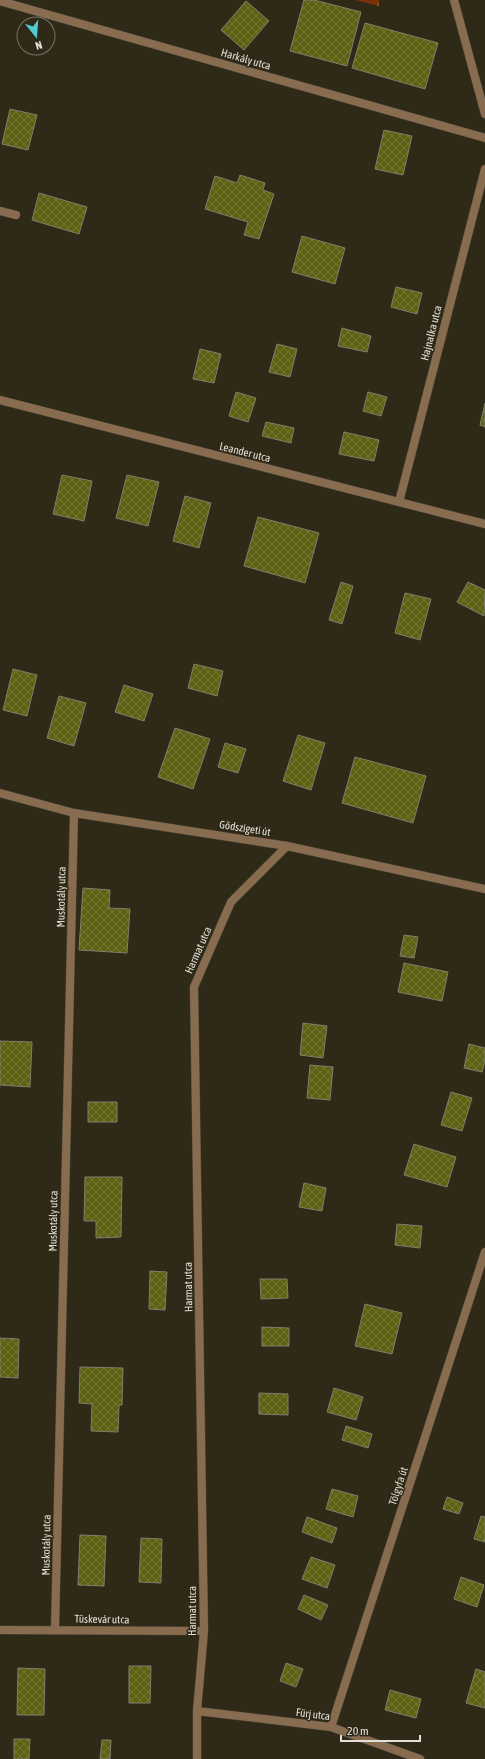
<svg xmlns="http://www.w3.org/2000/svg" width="485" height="1759" viewBox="0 0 485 1759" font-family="'Asap Condensed',sans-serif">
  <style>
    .forest { fill: url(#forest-firs) }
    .building { fill: url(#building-cross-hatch); stroke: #7e806c }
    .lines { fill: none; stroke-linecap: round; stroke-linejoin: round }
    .street-casing { stroke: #4c4636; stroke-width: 9 }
    .street { stroke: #886c50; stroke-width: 8 }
    .labels { text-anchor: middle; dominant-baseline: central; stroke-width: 3; stroke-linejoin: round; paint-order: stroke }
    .street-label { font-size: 11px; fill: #e3dfd5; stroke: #2f2918 }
  </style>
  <defs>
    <pattern id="forest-firs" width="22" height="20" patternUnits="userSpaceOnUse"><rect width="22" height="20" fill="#7c3004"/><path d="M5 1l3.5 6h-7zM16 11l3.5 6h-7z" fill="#8e4e28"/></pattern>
    <pattern id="building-cross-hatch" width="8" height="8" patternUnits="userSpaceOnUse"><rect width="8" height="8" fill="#5e6013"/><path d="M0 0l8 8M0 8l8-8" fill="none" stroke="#757634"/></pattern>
  </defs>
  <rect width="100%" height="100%" fill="#2f2918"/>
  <path class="forest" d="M355 0H379V6Z"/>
  <path class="building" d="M304 0H314L361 12 347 66 290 51Z
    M246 1 269 21 244 50 221 30Z
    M365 23 438 43 425 89 352 68Z
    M10 109 37 115 28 150 2 144Z
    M384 130 412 136 403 175 375 169Z
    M240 175 265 183 263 190 274 194 259 239 244 235 248 222 205 209 215 176 237 183Z
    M39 193 87 207 79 234 32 220Z
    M302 236 345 248 335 284 292 272Z
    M396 287 422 293 417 314 391 307Z
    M342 328 371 336 367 352 338 346Z
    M277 344 297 349 290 377 269 372Z
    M200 349 221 354 214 383 193 379Z
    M236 392 256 398 248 422 229 416Z
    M368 392 387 397 381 416 363 411Z
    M485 403V427L480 425Z
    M266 422 294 428 291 443 262 436Z
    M344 432 379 440 374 461 339 454Z
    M62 475 92 481 84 521 53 514Z
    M127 475 159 482 148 526 116 518Z
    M185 496 211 503 199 548 173 541Z
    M258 517 319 533 305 583 244 566Z
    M341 582 353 586 342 624 329 620Z
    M468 582 485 590 484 616 457 602Z
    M405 593 431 599 420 640 395 633Z
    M194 664 223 671 217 696 188 688Z
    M13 669 37 675 27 716 3 710Z
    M124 685 153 694 144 721 115 712Z
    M59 696 86 703 74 746 47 738Z
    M175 728 210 739 193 789 158 777Z
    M298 735 325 743 311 790 283 781Z
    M225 743 246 749 238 773 218 767Z
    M355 757 426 776 413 823 342 803Z
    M83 888 110 890 109 908 130 909 127 953 79 950Z
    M404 935 418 937 414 958 400 956Z
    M404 963 448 972 442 1001 398 992Z
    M303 1023 327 1026 323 1058 300 1055Z
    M0 1041 32 1042 30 1087 0 1085Z
    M469 1044 485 1048V1061L482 1072 464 1068Z
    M310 1065 333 1067 330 1100 307 1098Z
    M451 1092 472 1098 462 1131 441 1125Z
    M88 1102H117V1122H88Z
    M414 1144 456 1157 447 1187 404 1175Z
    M85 1177H122L121 1237 96 1238V1221H84Z
    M304 1183 326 1188 322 1211 299 1207Z
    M397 1224 422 1226 420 1248 395 1245Z
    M150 1271 167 1272 165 1310 149 1309Z
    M260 1279H287L288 1298 261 1299Z
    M365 1304 402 1313 392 1354 355 1346Z
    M262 1327 289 1328V1346H262Z
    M0 1338 19 1339 18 1378 0 1377Z
    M80 1367 123 1368 122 1405H119L118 1432 91 1431 92 1404 79 1403Z
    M334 1388 363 1397 356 1420 327 1412Z
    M259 1393 288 1394V1415L259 1414Z
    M346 1426 372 1434 368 1448 342 1440Z
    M332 1489 358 1496 353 1517 326 1509Z
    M447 1497 463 1503 459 1514 443 1509Z
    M481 1516 485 1517V1542L474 1539Z
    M307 1517 337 1528 332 1543 302 1532Z
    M80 1535 106 1536 104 1586 78 1585Z
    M141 1538 162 1539 161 1583 139 1582Z
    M311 1557 335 1565 327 1588 302 1579Z
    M461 1577 484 1585 477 1607 454 1599Z
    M304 1595 328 1605 321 1620 298 1609Z
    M286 1663 303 1669 296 1687 280 1681Z
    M129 1666H151L150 1703H129Z
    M18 1668 45 1669 44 1715H17Z
    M476 1669 485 1672V1708L466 1703Z
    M390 1690 421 1699 416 1718 385 1710Z
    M14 1739H30L29 1759H14Z
    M102 1740H111L110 1759H100Z"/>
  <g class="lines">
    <g class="street-casing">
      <path id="street" d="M454 0 485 114
        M0 1 485 138
        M0 211 16 215
        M0 400 485 524
        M399 502 485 169
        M0 793 74 813 287 846 485 889
        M55 1629 74 813
        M0 1630 204 1631
        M197 1711 331 1727 420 1759
        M331 1727 485 1252
        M197 1759V1711L204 1631 194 987 231 902 287 846"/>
    </g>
    <use href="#street" class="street"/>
  </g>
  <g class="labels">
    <g class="street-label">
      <text transform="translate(246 59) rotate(16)">Harkály utca</text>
      <text transform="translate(431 333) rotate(-76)">Hajnalka utca</text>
      <text transform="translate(245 452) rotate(14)">Leander utca</text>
      <text transform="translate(245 828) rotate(9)">Gödszigeti út</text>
      <text transform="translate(61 897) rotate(-89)">Muskotály utca</text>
      <text transform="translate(198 950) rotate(-66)">Harmat utca</text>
      <text transform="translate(53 1221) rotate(-89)">Muskotály utca</text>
      <text transform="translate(188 1287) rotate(-91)">Harmat utca</text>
      <text transform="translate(398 1486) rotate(-72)">Tölgyfa út</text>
      <text transform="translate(46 1545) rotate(-89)">Muskotály utca</text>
      <text transform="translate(192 1611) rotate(-90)">Harmat utca</text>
      <text transform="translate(102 1619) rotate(1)">Tüskevár utca</text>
      <text transform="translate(313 1714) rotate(7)">Fürj utca</text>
    </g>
  </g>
  <g transform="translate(36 36) rotate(163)"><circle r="19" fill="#2f2918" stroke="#777264"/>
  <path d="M0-3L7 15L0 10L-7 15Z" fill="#51ccd3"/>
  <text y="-6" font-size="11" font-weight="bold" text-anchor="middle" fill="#e3dfd5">N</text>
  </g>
  <path d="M341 1735v6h79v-6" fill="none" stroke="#e3dfd5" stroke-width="2"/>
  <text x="347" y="1735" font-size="12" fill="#e3dfd5" stroke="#2f2918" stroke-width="3" paint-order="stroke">20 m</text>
</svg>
